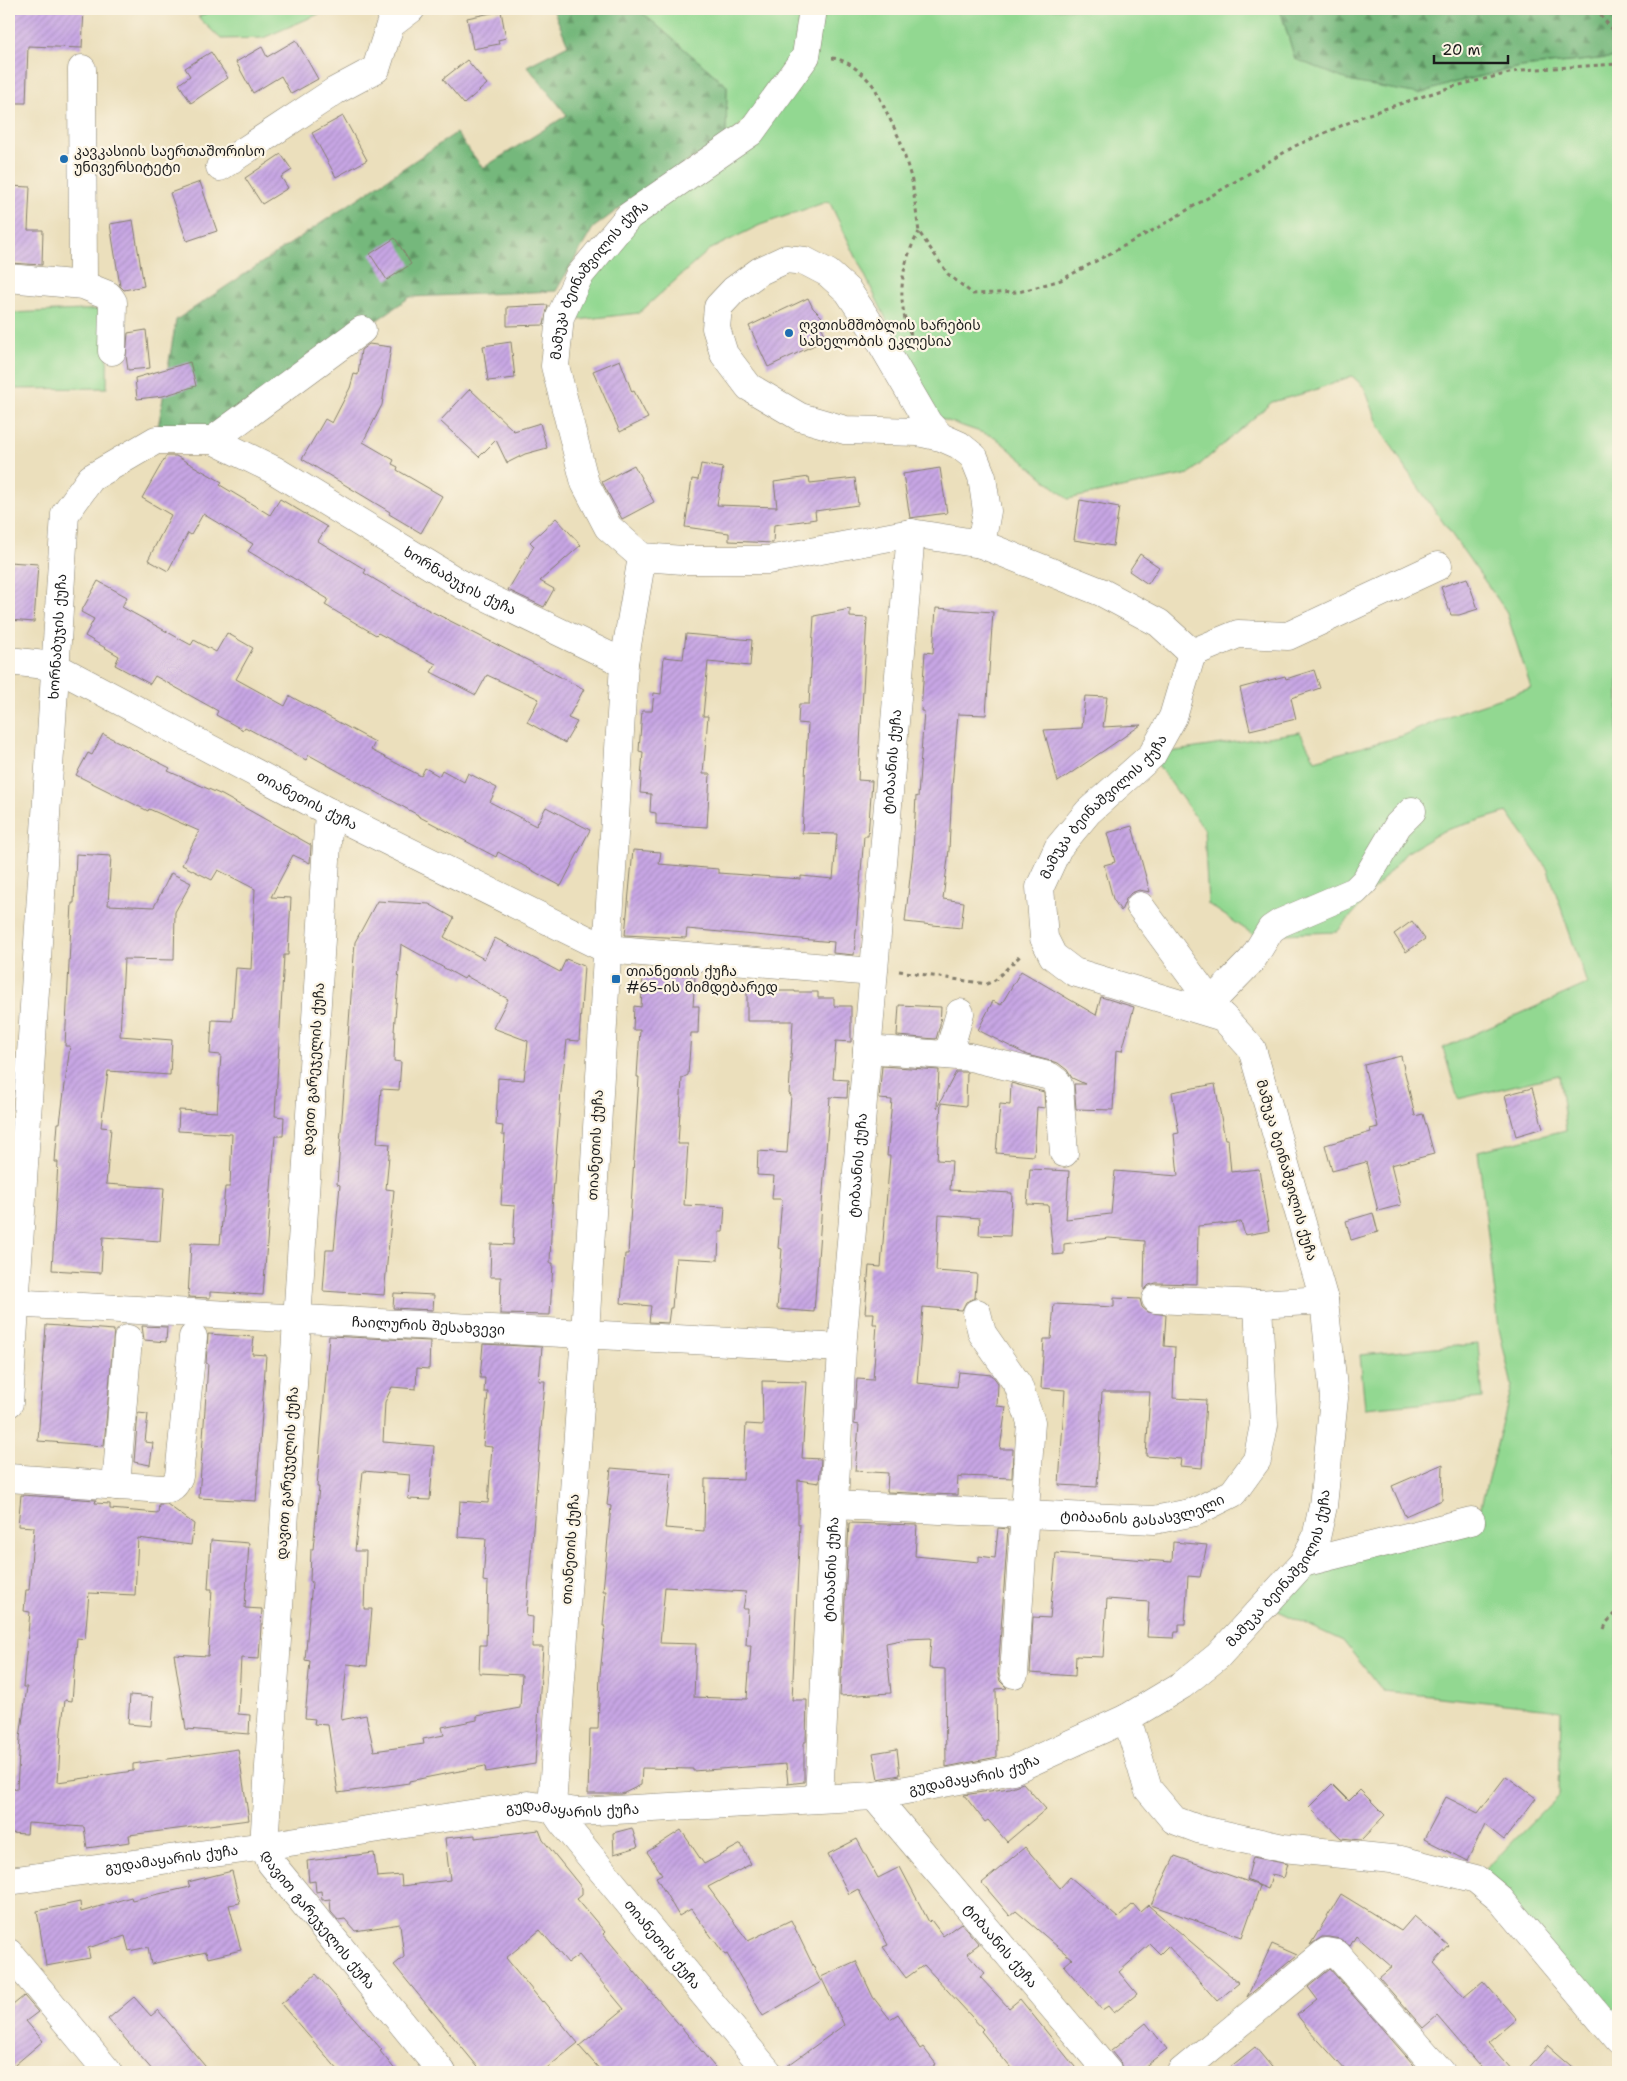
<svg xmlns="http://www.w3.org/2000/svg" width="1627" height="2081" viewBox="0 0 1627 2081" font-family="'Shantell Sans','Noto Sans Georgian',sans-serif">
  <style>
    .grass { fill: #92d891; stroke: #577a56 }
    .forest { fill: url(#forest-firs); stroke: #486a4c }
    .building { fill: url(#building-hatch); fill-rule: evenodd }
    .lines { fill: none; stroke-linecap: round; stroke-linejoin: round }
    .minor-casing { stroke: #847e6c; stroke-width: 29 }
    .path { stroke: #847e6c; stroke-width: 3; stroke-dasharray: 4 4; stroke-linecap: butt }
    .minor { stroke: #fff; stroke-width: 28 }
    .poi-dot { fill: #1f6fb2; stroke: #fcf5e5; stroke-width: 2 }
    .labels { text-anchor: middle; dominant-baseline: central; stroke-width: 4.5; stroke-linejoin: round; paint-order: stroke }
    .poi-label { font-size: 14px; fill: #1c1c1c; stroke: #fcf5e5; text-anchor: start }
    .street-label { font-size: 14px; fill: #1c1c1c; stroke: #fcf5e5 }
  </style>
  <defs>
    <pattern id="forest-firs" width="22" height="20" patternUnits="userSpaceOnUse" patternTransform="scale(1.25)"><rect width="22" height="20" fill="#75b87b"/><path d="M5 1l3.5 6h-7zM16 11l3.5 6h-7z" fill="#5f9564"/></pattern>
    <pattern id="building-hatch" width="6" height="6" patternUnits="userSpaceOnUse" patternTransform="scale(1.25)"><rect width="6" height="6" fill="#c7a6e4"/><path d="M-1 1l2-2M0 6l6-6M5 7l2-2" fill="none" stroke="#aa8ec3"/></pattern>
  </defs>
  <rect width="100%" height="100%" fill="#fcf5e5"/>
  <filter id="ink" filterUnits="userSpaceOnUse"><feTurbulence type="fractalNoise" baseFrequency=".02" numOctaves="2"/><feDisplacementMap in="SourceGraphic" scale="10" xChannelSelector="R" yChannelSelector="G"/><feConvolveMatrix kernelMatrix="1 2 1 2 8 2 1 2 1" color-interpolation-filters="sRGB"/></filter>
  <filter id="wash" filterUnits="userSpaceOnUse"><feTurbulence type="fractalNoise" baseFrequency=".0096" numOctaves="4" result="noise"/><feDisplacementMap in="SourceGraphic" scale="20" xChannelSelector="R" yChannelSelector="G"/><feGaussianBlur stdDeviation="1.12" result="paint"/><feColorMatrix in="noise" values="0 0 0 0 0 0 0 0 0 0 0 0 0 0 0 0 0 1.4 0 .05"/><feComposite in="paint" operator="in"/></filter>
  <g filter="url(#wash)">
    <rect width="100%" height="100%" fill="#ebdfbc"/>
    <path class="grass" d="M215 9H369L358 15 328 10 263 38 221 39 198 17Z
      M638 9H806L799 56 775 90 726 139 727 86Z
      M813 9H1280L1295 59 1419 94 1452 83 1521 67 1618 57V2034L1483 1872 1559 1795 1561 1710 1383 1691 1343 1641 1274 1609 1307 1569 1486 1521 1480 1510 1512 1386 1499 1329 1478 1151 1566 1130 1559 1075 1458 1099 1443 1048 1587 984 1548 870 1507 812 1443 831 1406 853 1337 932 1254 935 1208 904 1204 829 1156 762 1163 753 1300 732 1315 760 1402 736 1453 714 1531 688 1506 611 1416 484 1380 428 1364 387 1352 376 1309 392 1272 402 1189 474 1068 499 995 437 933 416 829 201 760 225 709 250 639 313 569 321 586 276 632 220 767 121Z
      M108 309 107 388 9 389V313Z
      M1478 1344 1483 1398 1365 1409 1360 1355Z"/>
    <path class="forest" d="M553 9H638L727 86 726 139 659 179 593 228 556 291 410 297 214 434 156 440 176 320 456 133 483 168 567 115 527 66 568 45Z
      M1280 9H1618V57L1521 67 1452 83 1419 94 1352 82 1295 59Z"/>
    <g id="blocks">
      <path class="building" d="M9 9H84L82 48 28 46 26 103H9Z
        M501 11 506 38 498 40 499 44 473 49 467 18Z
        M296 40 318 79 291 94 281 76 253 93 236 62 262 47 267 57Z
        M211 52 228 78 191 103 179 84 190 76 185 68Z
        M467 60 487 84 464 104 443 79Z
        M343 116 367 160 336 177 312 133Z
        M281 154 292 170 281 177 288 188 262 204 245 178Z
        M200 182 217 231 187 241 170 193Z
        M9 186 30 187 28 230H43L42 265 9 263Z
        M133 220 144 286 124 290 120 286 110 224Z
        M395 238 411 264 387 280 370 254Z
        M808 298 813 308 822 317V328L827 339 768 367 749 326Z
        M548 305 544 325 507 326V307Z
        M146 330 150 368 128 370 126 356 128 333Z
        M511 342 515 378 488 381 483 346Z
        M369 344 391 347 382 405 363 442 394 460 392 464 398 467 397 470 442 496 421 533 389 514 390 512 302 459 325 419 332 423 350 388 354 374 358 375 361 350Z
        M620 360 632 392 634 391 648 418 620 432 593 371Z
        M190 362 196 386 163 396 137 399 135 378Z
        M470 389 514 431 540 423 547 448 525 454 507 463 496 440 479 457 440 421Z
        M166 456H176L222 482 220 485 270 515 280 499 327 527 318 541 366 570 364 573 411 601 584 689 568 718 577 722 565 743 527 722 539 699 487 675 476 695 431 672 436 664 378 633 376 635 325 605 328 599 248 551 253 544 203 514 191 535 188 533 168 571 148 560 171 515 142 498Z
        M701 464 723 468 717 505 777 507 774 482 809 477 810 483 855 478 858 505 815 511 816 519 774 525 773 543 729 541V533L685 527 692 479 698 480Z
        M634 465 654 502 622 519 602 482Z
        M940 468 947 513 910 518 903 474Z
        M1080 500 1119 507 1113 546 1074 540Z
        M556 518 581 545 540 581 554 589 544 607 508 590 534 546 530 542Z
        M1140 554 1159 567 1148 584 1129 571Z
        M9 562 38 564 34 622 9 620Z
        M1467 578 1478 609 1459 615H1451L1441 587Z
        M98 581 127 597 122 607 191 645 194 640 216 652 227 633 253 648 236 679 285 706 290 696 375 742 371 750 421 776 425 768 439 776 442 770 464 782 468 773 497 788 490 802 536 826 546 807 590 830 561 886 498 852 496 857 418 816V815L309 755 306 760 245 727 243 730 216 715 218 711 155 676 150 684 115 665 119 656 85 636 94 619 81 612Z
        M936 608 993 612 986 715 958 714 952 787 949 850 943 899 964 902 961 928 905 922 913 852 916 796 918 797 924 711H921L925 652 933 653Z
        M850 609V617L867 618 858 780 872 781 868 836H864L854 955 833 953 834 942 687 929 686 938 625 935 633 850 661 852 659 864 718 869V873L801 879V876L833 879 837 834 802 833 808 724 798 723 799 704H809L814 616Z
        M686 634 752 640 750 666 708 662 703 716H708L703 774H710L707 827 656 824V813L650 812 651 794 640 793 643 752 639 751 642 711H652L654 693 661 694 664 657 683 659Z
        M1314 670 1320 688 1291 698 1296 719 1250 730 1240 688 1285 676 1286 679Z
        M1085 696 1107 697 1103 727 1141 725 1058 782 1044 730 1082 728Z
        M103 734 170 768 168 771 222 795 311 845 310 863 293 855 271 897 291 898 288 955H284L275 1116 284 1117 283 1136H275L263 1295 210 1292V1298L188 1297 191 1243 220 1244 225 1187H230L232 1134 178 1131 179 1110 217 1112 221 1055 210 1054 212 1020 232 1021 236 968 251 969 255 889 218 870 212 880 182 865 199 831 149 809 148 811 76 775 88 753 92 755Z
        M1132 826 1150 892 1139 890 1131 893 1126 899 1121 911 1113 899 1104 865 1115 862 1107 833Z
        M76 854 111 856 108 905 154 907 171 873 191 883 175 912 174 960 124 959 120 1036 172 1040 170 1075 108 1071 101 1127 111 1128 106 1184 164 1188 160 1241 103 1237 101 1273 52 1270 58 1162H55L58 1123H60L70 1046H65L72 903H74Z
        M377 901 429 904 454 918 444 937 484 959 495 938 560 972 566 959 584 966 579 1041 567 1040 561 1091 552 1208 550 1263H553L550 1315 500 1314 501 1277H490L491 1244 513 1245 515 1206 501 1205 505 1135H502L503 1126 496 1125 498 1078 524 1080 528 1041 493 1028 508 999 466 976 464 979 401 944 394 1031H395L394 1061 401 1062 399 1090 381 1089 377 1143 390 1144 386 1189 394 1190 384 1295 323 1291 326 1250H334L340 1185 337 1184 355 942Z
        M1412 921 1425 939 1406 952 1394 934Z
        M1021 971 1096 1015 1101 997 1134 1007 1122 1051 1116 1050 1113 1110 1076 1109 1074 1084H1085L1072 1078 1067 1070 1058 1063 1027 1055 978 1030 993 1001 1001 1005Z
        M643 974 695 976 693 1006H699L698 1033H691L688 1075 682 1078 678 1144H688L684 1205 725 1207 723 1232H719L718 1260 676 1258 672 1308H670L668 1323 649 1322 651 1306 621 1303 625 1254H628L639 1077H637L640 1030H633L634 1006 641 1007Z
        M747 989H780V991H795V992H818V998H834V1006H851V1042L836 1041 833 1079 848 1080 847 1098 830 1097 814 1312 777 1309 782 1249 778 1248 782 1199H772L774 1176 757 1175 758 1151 787 1153 791 1095 789 1094 793 1021H747Z
        M899 1005 941 1007 940 1025 936 1039 897 1036Z
        M1401 1056 1415 1116 1423 1114 1434 1154 1391 1165 1401 1205 1378 1211 1366 1162 1332 1171 1325 1145 1371 1132 1370 1129 1378 1127 1364 1065Z
        M882 1066 939 1070 937 1108 956 1072H967L966 1106 941 1103 937 1160 952 1161 950 1190 1012 1193 1010 1236 979 1235 980 1218 939 1215 936 1271 977 1274 975 1298 966 1302 962 1310 923 1307 917 1383 957 1387 959 1372 992 1375 998 1383 997 1406 1006 1407 1000 1449H1013L1012 1478 962 1476V1478L958 1477 957 1495 887 1492 888 1473 855 1471 859 1425 854 1424 857 1379 873 1380 877 1324H873L874 1313H865L869 1266 881 1267 890 1156H887L892 1100 879 1099Z
        M1011 1083 1044 1092 1045 1108 1037 1107 1034 1156 996 1153 1000 1104 1010 1105Z
        M1215 1084 1225 1139H1228L1231 1172 1259 1169 1269 1231 1245 1235 1241 1222 1198 1226 1197 1284 1156 1283 1149 1285 1144 1290 1145 1241 1109 1238 1064 1244V1254L1053 1255 1048 1205 1027 1204 1030 1169 1069 1171 1066 1219 1111 1214 1115 1171 1178 1176 1174 1134 1179 1133 1172 1092Z
        M1532 1088 1543 1128 1516 1136 1505 1095Z
        M1373 1213 1378 1232 1351 1240 1346 1221Z
        M394 1293 434 1295 433 1310 393 1308Z
        M1114 1298 1140 1299 1142 1307 1148 1312 1166 1315 1164 1346 1175 1347 1173 1398 1206 1400 1202 1468 1180 1466 1181 1459 1146 1456 1150 1392H1102L1097 1487 1059 1485 1065 1390 1041 1388 1044 1339H1051L1054 1304 1114 1307Z
        M46 1325 114 1330 104 1446 38 1441Z
        M142 1326 167 1327 166 1342 144 1340Z
        M208 1334 254 1337 252 1354 266 1355 256 1501 199 1498 208 1364 206 1363Z
        M329 1336 430 1341 429 1369 417 1368 416 1389 392 1387 385 1402 383 1442 434 1446 430 1500 408 1499 410 1475 363 1471 355 1551H366L364 1609H372L367 1666 347 1664 341 1720 366 1715 374 1751 424 1744 423 1739 444 1735 442 1727 477 1720V1716L520 1708 522 1675 479 1673 480 1645H486L488 1582 483 1581 486 1539 458 1537 460 1501 488 1503 492 1447 483 1446 488 1392H484L485 1378H480L483 1344 542 1347 539 1381H545L526 1616 533 1617 532 1647H543L535 1764 486 1772 485 1766 409 1781V1783L338 1793 328 1725 314 1724 315 1719 305 1718 310 1661 305 1660 312 1582H310L311 1549H313L319 1487H317Z
        M762 1381 807 1382 802 1458 821 1459 819 1483 798 1480V1524H800L792 1700H807L806 1742H804V1782L788 1784 786 1764 693 1771V1769L642 1768 641 1785 622 1794H588L590 1729H598L600 1674 605 1626H603L606 1591H603L611 1506 607 1505 611 1468 671 1473 665 1528 704 1531 705 1479 743 1480 746 1424 763 1425ZM665 1587 746 1592 743 1609H748L746 1645H751L747 1699 694 1697 696 1644 660 1643Z
        M138 1413 148 1414 145 1442 153 1443 150 1465 134 1462Z
        M1443 1464 1442 1500 1405 1516 1392 1486Z
        M21 1495 96 1500 95 1503 110 1504V1509L158 1513 159 1504H167L194 1524 191 1545 138 1538 135 1595 89 1593 85 1639 77 1638 72 1701 65 1700 61 1731 58 1782 133 1771V1764L238 1749 249 1820 129 1835 130 1842 87 1848 84 1827 28 1823 27 1834 9 1833V1788L17 1789 20 1738 27 1687H23L30 1612 24 1611 26 1590H29L34 1527 18 1526Z
        M849 1523 917 1525 915 1556 979 1562V1556L995 1558 998 1528 1008 1529 998 1673 1000 1681 1007 1688 996 1689 997 1757 946 1767 945 1669 929 1668 931 1638 906 1639 886 1643 891 1693 840 1696Z
        M211 1540 249 1543 245 1608 262 1609 259 1659 241 1658 238 1714 250 1715 249 1734 186 1729 174 1654 208 1656 212 1589H208Z
        M1173 1542 1207 1545 1200 1577 1188 1576 1185 1624H1179V1632H1175L1174 1638 1147 1637 1149 1602 1107 1599 1103 1657 1076 1656 1075 1676 1030 1673 1033 1617 1050 1618 1056 1553 1172 1562Z
        M130 1695 153 1697 151 1726 128 1724Z
        M897 1749 900 1775 878 1779 873 1753Z
        M1506 1776 1536 1798 1504 1840 1485 1825 1467 1861 1424 1839 1446 1797 1478 1813Z
        M1023 1783 1046 1809 1007 1842 988 1820 985 1822 964 1795 1009 1788Z
        M1332 1784 1349 1801 1360 1790 1385 1815 1361 1840 1341 1838 1309 1807Z
        M632 1828 638 1847 614 1854 613 1833Z
        M539 1830 543 1840 582 1888V1895L577 1899 605 1932 603 1934 719 2072H602L579 2046 624 2009 579 1955 568 1963 540 1930 506 1958 542 2002 543 2001 578 2043 542 2072H482L394 1965 404 1957 400 1924 355 1931 345 1919 338 1920 331 1912 330 1899 322 1900 321 1891 316 1892 315 1881 309 1882 307 1861 374 1853 377 1877 401 1875 402 1886 450 1880 445 1838 475 1835V1838Z
        M681 1830 704 1864 741 1844 751 1864 708 1887 748 1941 791 1920 821 1982 763 2016 727 1954 725 1955 691 1909 679 1916 656 1877 662 1874 647 1852Z
        M857 1839 878 1878 900 1867 929 1922 931 1920 943 1936 961 1923 979 1944 967 1953 985 1973 980 1977 1009 2008 1020 1999 1079 2072H1014L981 2031 983 2029 924 1965 906 1978 883 1947 888 1945 858 1889 849 1894 828 1854Z
        M1025 1847 1060 1888 1070 1877 1118 1918 1133 1904 1140 1912 1148 1905 1239 1983 1217 2001 1168 1946 1160 1954 1150 1944 1119 1972 1137 1994 1114 2013 1108 2006 1102 2010 1064 1966 1072 1959 1016 1911 1010 1916 982 1883Z
        M1175 1856 1260 1886 1242 1937 1151 1905Z
        M1253 1857 1288 1864 1284 1878 1272 1875 1268 1889 1247 1880Z
        M232 1871 240 1903 229 1905 241 1950 208 1958 206 1952 151 1964 148 1947 129 1951 125 1936 88 1948 90 1958 46 1966 37 1911 80 1902 81 1912 131 1897 132 1900 190 1887 188 1882Z
        M1341 1894 1401 1931 1414 1916 1449 1946 1434 1963 1464 1997 1483 1981 1516 2019 1488 2043 1514 2072H1485L1437 2016 1423 2028 1379 1978 1392 1967 1356 1936 1350 1946 1340 1939 1328 1937H1322L1310 1945Z
        M1272 1944 1297 1955 1247 1997Z
        M856 1961 873 1997 890 2019 898 2014 920 2049 923 2047 936 2064 925 2072H783V2069L844 2025 821 1977Z
        M1330 1969 1420 2072H1347L1309 2030 1297 2015 1317 1999 1308 1987Z
        M316 1974 382 2050 380 2051 397 2072H340L281 2004Z
        M24 1996 38 2012 26 2021 43 2041 9 2070V2001L13 2005Z
        M134 1997 151 2016 158 2010 210 2072H154L108 2019Z
        M1146 2023 1167 2049 1138 2072H1123L1120 2062 1111 2051Z
        M1548 2046 1578 2072H1525Z
        M1255 2047 1276 2072H1224Z"/>
    </g>
  </g>
  <g filter="url(#ink)">
    <use href="#blocks" fill-opacity="0" stroke="#847e6c" stroke-width="1"/>
    <g class="lines">
      <g class="minor-casing">
        <g id="minor">
          <path d="M220 167 335 91 376 69 390 25 411 9"/>
          <path d="M9 278 83 285 82 69"/>
          <path d="M83 285 108 295 113 302 112 351"/>
          <path d="M941 437 928 423 872 327 848 291 828 273 805 261 786 259 760 271 734 290 718 307 716 328 724 354 749 387 800 417 845 430 918 432 941 437 959 445 974 457 982 477 987 511 981 544"/>
          <path d="M213 440 362 330"/>
          <path id="s1" d="M642 557 624 663 585 1334 552 1807 562 1822 768 2072"/>
          <path d="M1192 653 1238 634 1288 636 1438 566"/>
          <path id="s2" d="M9 661 54 666 329 812 606 949 873 972"/>
          <path id="s3" d="M329 812 264 1846 271 1863 442 2072"/>
          <path d="M1140 906 1221 1016"/>
          <path d="M1211 1002 1252 960 1271 929 1280 923 1355 891 1365 881 1398 825 1412 811"/>
          <path d="M867 1049 970 1057 1049 1076 1057 1082 1059 1087 1064 1153"/>
          <path d="M948 1055 960 1013"/>
          <path d="M1156 1299 1258 1304"/>
          <path id="s4" d="M9 1303 842 1348"/>
          <path d="M977 1313 982 1333 1018 1385 1031 1422 1014 1674"/>
          <path id="s5" d="M9 1403 65 514 91 478 156 440H213L274 470 464 586 624 663"/>
          <path d="M9 1478 162 1489C172 1489 175 1486 179 1476L193 1337"/>
          <path d="M116 1486 128 1339"/>
          <path id="s6" d="M834 1505 1154 1520 1195 1512 1233 1493 1257 1460 1264 1425 1258 1304 1324 1300"/>
          <path d="M1303 1563 1471 1521"/>
          <path d="M1127 1718 1148 1789 1174 1820 1198 1829 1283 1848 1401 1860 1476 1879 1500 1899 1618 2040"/>
          <path id="s7" d="M874 1796 1108 2072"/>
          <path id="s8" d="M819 1798 842 1348 911 533"/>
          <path id="s9" d="M9 1881 264 1846 528 1805 578 1812 874 1796 1013 1770 1127 1718 1182 1685 1218 1656 1303 1563 1316 1538 1323 1506 1334 1398 1324 1300 1252 1049 1223 1017 1074 972 1053 956 1044 938 1040 887 1058 848 1088 812 1152 755 1173 717 1192 653 1159 623 1101 592 981 544 911 533 768 560H683L642 557 608 527 585 483 555 366 560 317 579 276 629 216 751 132 806 56 813 9"/>
          <path d="M9 1953 108 2072"/>
          <path d="M1181 2072 1326 1952 1337 1954 1441 2072"/>
        </g>
      </g>
      <path class="path" d="M1595 9 1618 36
        M832 58C848 59 866 76 875 88L900 140 912 181 919 232 948 274 973 294 1019 292 1061 280 1157 228 1295 146 1366 115 1451 87 1522 70 1618 64
        M917 349C912 336 904 321 903 308 899 282 906 254 919 232
        M899 971 987 984 995 980 1022 954
        M1604 1629 1607 1622 1618 1611"/>
      <use href="#minor" class="minor"/>
    </g>
  </g>
  <g class="poi-dot">
    <circle cx="64" cy="159" r="5"/>
    <circle cx="789" cy="333" r="5"/>
    <rect x="611" y="974" width="10" height="10" rx="2.5"/>
  </g>
  <g class="labels">
    <g class="poi-label">
      <text x="74" y="151">კავკასიის საერთაშორისო<tspan x="74" dy="16">უნივერსიტეტი</tspan></text>
      <text x="799" y="325">ღვთისმშობლის ხარების<tspan x="799" dy="16">სახელობის ეკლესია</tspan></text>
      <text x="626" y="971">თიანეთის ქუჩა<tspan x="626" dy="16">#65-ის მიმდებარედ</tspan></text>
    </g>
    <g class="street-label">
      <text stroke="none"><textPath href="#s9" startOffset="3384">მამუკა ბეინაშვილის ქუჩა</textPath></text>
      <text stroke="none"><textPath href="#s5" startOffset="1352">ხორნაბუჯის ქუჩა</textPath></text>
      <text stroke="none"><textPath href="#s5" startOffset="768">ხორნაბუჯის ქუჩა</textPath></text>
      <text stroke="none"><textPath href="#s8" startOffset="1039">ტიბაანის ქუჩა</textPath></text>
      <text stroke="none"><textPath href="#s2" startOffset="332">თიანეთის ქუჩა</textPath></text>
      <text stroke="none"><textPath href="#s9" startOffset="2304">მამუკა ბეინაშვილის ქუჩა</textPath></text>
      <text transform="translate(313 1069) rotate(-86)">დავით გარეჯელის ქუჩა</text>
      <text transform="translate(595 1145) rotate(-87)">თიანეთის ქუჩა</text>
      <text stroke="none"><textPath href="#s8" startOffset="634">ტიბაანის ქუჩა</textPath></text>
      <text transform="translate(1287 1170) rotate(74)">მამუკა ბეინაშვილის ქუჩა</text>
      <text stroke="none"><textPath href="#s4" startOffset="420">ჩაილურის შესახვევი</textPath></text>
      <text transform="translate(287 1473) rotate(-86)">დავით გარეჯელის ქუჩა</text>
      <text stroke="none"><textPath href="#s6" startOffset="310">ტიბაანის გასასვლელი</textPath></text>
      <text transform="translate(570 1549) rotate(-86)">თიანეთის ქუჩა</text>
      <text stroke="none"><textPath href="#s9" startOffset="1358">მამუკა ბეინაშვილის ქუჩა</textPath></text>
      <text stroke="none"><textPath href="#s8" startOffset="229">ტიბაანის ქუჩა</textPath></text>
      <text stroke="none"><textPath href="#s9" startOffset="974">გუდამაყარის ქუჩა</textPath></text>
      <text stroke="none"><textPath href="#s9" startOffset="569">გუდამაყარის ქუჩა</textPath></text>
      <text stroke="none"><textPath href="#s9" startOffset="164">გუდამაყარის ქუჩა</textPath></text>
      <text stroke="none"><textPath href="#s3" startOffset="1128">დავით გარეჯელის ქუჩა</textPath></text>
      <text stroke="none"><textPath href="#s1" startOffset="1430">თიანეთის ქუჩა</textPath></text>
      <text stroke="none"><textPath href="#s7" startOffset="196">ტიბაანის ქუჩა</textPath></text>
    </g>
  </g>
  <rect width="1627" height="2081" fill="none" stroke="#fcf5e5" stroke-width="30"/>
  <path d="M1434 55v8h74v-8" fill="none" stroke="#1c1c1c" stroke-width="2.5"/>
  <text x="1442" y="55" font-size="15" fill="#1c1c1c" stroke="#fcf5e5" stroke-width="4" paint-order="stroke">20 m</text>
</svg>
